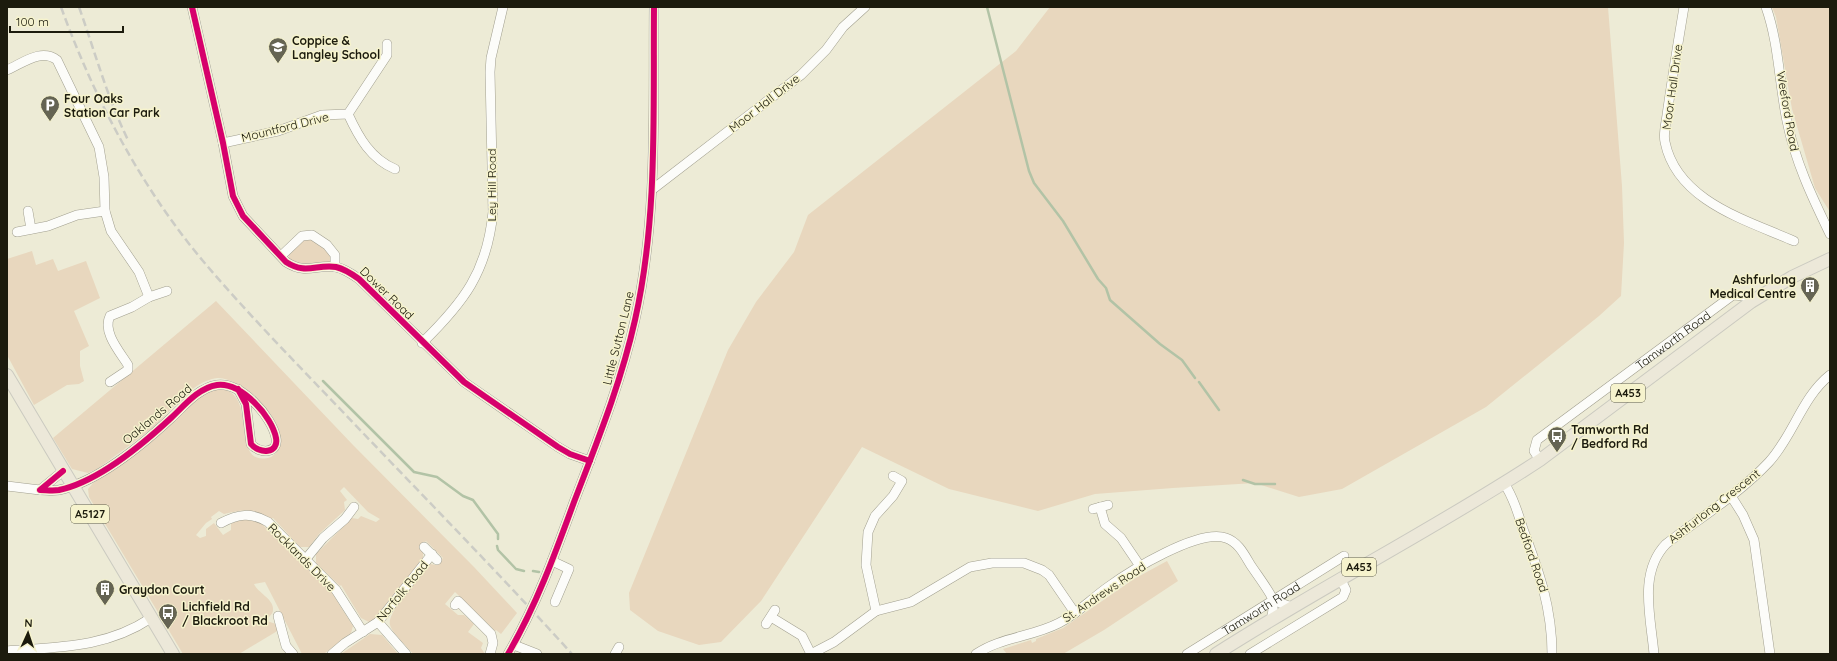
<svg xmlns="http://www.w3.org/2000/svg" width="1837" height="661" viewBox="0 0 1837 661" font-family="Quicksand,sans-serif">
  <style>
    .green { fill: #e8d7be }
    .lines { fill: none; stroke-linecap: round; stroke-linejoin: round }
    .stream { stroke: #b2c3a6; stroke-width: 2.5 }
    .minor-casing { stroke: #a19f8f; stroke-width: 10 }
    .major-casing { stroke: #cbcac0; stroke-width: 14 }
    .minor { stroke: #fcfcf9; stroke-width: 9 }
    .major { stroke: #ece8d9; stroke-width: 12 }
    .rail { stroke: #ccccc5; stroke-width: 2.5; stroke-dasharray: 8 4; stroke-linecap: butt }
    .cycleway-casing { stroke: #f6f3cd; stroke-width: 8 }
    .cycleway { stroke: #d6006c; stroke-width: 6 }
    .labels { text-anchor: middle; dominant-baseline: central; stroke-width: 3; stroke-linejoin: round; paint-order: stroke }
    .shield { fill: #f6f3cd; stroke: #5d5c47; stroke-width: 1 }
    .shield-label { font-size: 11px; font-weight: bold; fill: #1c1b0d }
    .poi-label { font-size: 12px; font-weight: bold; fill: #1c1b0d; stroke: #f6f3cd; text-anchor: start }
    .street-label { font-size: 12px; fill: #1c1b0d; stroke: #f6f3cd }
  </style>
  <rect width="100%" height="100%" fill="#edebd6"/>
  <path class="green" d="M1050 7H1608L1622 186 1624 243 1621 296 1599 316 1486 407 1342 489 1299 497 1255 483 1173 488 1095 494 1038 511 949 489 862 447 761 601 721 642 699 645 658 631 630 610 629 593 728 350 756 302 794 252 808 215 1016 51Z
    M1772 7H1830V212L1815 188 1792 109 1776 17Z
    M309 237 332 254 330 263 304 266 289 259V253L299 242Z
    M32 251 36 265 53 259 58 271 86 261 100 298 74 311 89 346 80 351V366L84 381 79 384 67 385 34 405 7 355V259Z
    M216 301 353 445 474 567 517 613 501 634 496 630 495 631 455 592 445 604 458 615H464L474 624 468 632 483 643 481 648 485 654H413C408 647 392 633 390 625 386 613 422 575 430 564L436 565 443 558 426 541 419 547 423 553V558L375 619 369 622 361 618 341 585 340 586 316 563V554L352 518 358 519 361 516 376 522 380 519 368 512 344 487 340 491 347 500 344 502 345 510 319 534 309 547H300L273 518 271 519C251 508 245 509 224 514L219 511 211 517 212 519 206 523 196 535 200 538 206 536V529L214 523 223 535 231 530V524C241 517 251 520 261 523L332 593 353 626 351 633 325 653 302 654 265 582 254 584C258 593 274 599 273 610 273 615 268 616 267 621L276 624 279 630 239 654H183L89 497 88 489 93 483C118 467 142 450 164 431 177 419 189 403 205 394 210 391 216 389 222 389 259 395 229 470 271 457 304 434 241 375 217 378 189 382 171 413 151 429 133 443 115 456 97 469L88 473 72 469 53 438Z
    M1167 561 1178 581 1104 630 1063 654H1007L1003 649 1031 640 1032 643 1036 641V639L1063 628 1134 579Z
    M370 634 382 635 398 654H341Z"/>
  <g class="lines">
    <path class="stream" d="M987 7 1029 171 1034 183 1063 221 1098 279 1106 288 1110 300 1160 344 1182 360 1195 378
      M323 381 414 472 437 477 463 496 473 500 498 534V539
      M1199 382 1219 410
      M1243 480 1255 484H1275
      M497 546 498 550 516 569 524 571
      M533 571 539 572"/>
    <g class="minor-casing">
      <g id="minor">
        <path d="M192 7 223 143 233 196 243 216 286 262C306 275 316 264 336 267 345 269 352 274 359 279L464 382 558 447 570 454 590 461"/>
        <path d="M1684 7C1678 43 1672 79 1667 115 1666 123 1663 134 1665 142 1677 201 1746 220 1794 241"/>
        <path d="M1766 7C1779 44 1779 83 1787 121 1795 161 1812 197 1830 234"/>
        <path d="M7 70C23 63 41 48 57 60L99 147 104 177 105 211 111 231 139 272 149 297"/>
        <path d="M348 114C359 138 371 159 395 169"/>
        <path d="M223 143 278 131 322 115 348 114 387 55V44"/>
        <path d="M653 189 801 75 826 50 843 27 865 7"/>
        <path d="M28 211 31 229"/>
        <path d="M17 232 48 226 77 215 105 211"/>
        <path d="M281 256 302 236 312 235 327 245 335 255V267"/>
        <path d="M422 343C464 302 487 272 493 212L490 72 491 58 503 7"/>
        <path d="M110 382 128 370V365C120 352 102 332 110 316L132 307 149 297 167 291"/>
        <path id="s1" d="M1540 460 1534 451 1537 440 1733 295 1745 296 1751 302"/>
        <path d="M63 471 40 490C46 490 53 491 59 490 97 482 142 445 171 418 184 406 198 388 217 385 241 382 272 416 276 438 279 454 259 454 251 444L246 404 238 389"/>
        <path d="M1504 483C1513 497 1518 513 1523 529 1539 571 1552 608 1552 654"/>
        <path d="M7 486 40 490"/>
        <path d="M1731 496 1743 515 1754 540 1770 654"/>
        <path d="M1100 507 1105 524 1121 538 1140 566"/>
        <path d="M1093 509 1108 505"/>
        <path d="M221 523C238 514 251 512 268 522L336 590 363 632"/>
        <path d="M424 547 437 560"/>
        <path d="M305 560 323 538 345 519 354 507"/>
        <path d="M552 561 569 569 555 602"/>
        <path d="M1273 600 1291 607"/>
        <path d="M455 605 458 601 491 634 493 643 490 654"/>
        <path d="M876 611 866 565 868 532 875 516 893 496 902 481 893 476"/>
        <path d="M278 616 286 646 293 654"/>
        <path d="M771 617 802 636 811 654"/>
        <path d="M378 622 406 654"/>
        <path d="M766 624 775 610"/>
        <path d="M514 645 537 654"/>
        <path d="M7 651C59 647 106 648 151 618"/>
        <path d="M332 654 345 643 378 622 432 554"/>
        <path d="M508 654C536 606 555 554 574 502 597 442 621 383 635 320 658 218 653 111 654 7"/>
        <path d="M615 654 619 647"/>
        <path d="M811 654 834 642 876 611 911 602 970 567 992 563H1024L1042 570 1049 575 1075 613"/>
        <path d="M976 654C1001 637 1032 637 1059 623 1077 614 1091 599 1108 587 1130 571 1199 528 1226 538 1238 542 1244 554 1250 564 1255 572 1271 593 1273 600 1274 606 1272 613 1272 619"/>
        <path id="s2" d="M1187 654 1344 556"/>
        <path d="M1250 654 1343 597 1346 590 1340 578"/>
        <path d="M1654 654C1651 618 1638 573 1666 544 1700 518 1739 494 1769 462 1793 436 1802 397 1830 375"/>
      </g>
    </g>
    <g class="major-casing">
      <path id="major" d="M7 375 173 654
        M1216 654C1322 586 1435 529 1540 460L1751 302 1792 277 1830 259"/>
    </g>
    <use href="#minor" class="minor"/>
    <use href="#major" class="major"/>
    <path class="rail" d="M61 7C94 98 141 187 203 261 247 313 295 362 342 411 419 492 497 571 572 654
      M79 7C95 52 107 97 128 140"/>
    <g class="cycleway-casing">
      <path id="cycleway" d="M192 7 223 143 233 196 243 216 286 262C306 275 316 264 336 267 345 269 352 274 359 279L464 382 558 447 570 454 590 461
        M63 471 40 490C46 490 53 491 59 490 97 482 142 445 171 418 184 406 198 388 217 385 241 382 272 416 276 438 279 454 259 454 251 444L246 404 238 389
        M508 654C536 606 555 554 574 502 597 442 621 383 635 320 658 218 653 111 654 7"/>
    </g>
    <use href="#cycleway" class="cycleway"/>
  </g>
  <defs>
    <g id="school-pin" transform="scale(1)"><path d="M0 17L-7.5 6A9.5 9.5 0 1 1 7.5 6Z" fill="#656453" stroke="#f6f3cd"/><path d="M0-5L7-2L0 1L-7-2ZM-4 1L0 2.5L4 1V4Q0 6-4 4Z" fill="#fff"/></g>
    <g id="parking-pin" transform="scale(1)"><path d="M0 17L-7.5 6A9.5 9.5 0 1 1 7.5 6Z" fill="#656453" stroke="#f6f3cd"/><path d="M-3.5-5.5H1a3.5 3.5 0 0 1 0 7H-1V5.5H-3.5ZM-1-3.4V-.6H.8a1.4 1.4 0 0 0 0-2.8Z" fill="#fff"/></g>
    <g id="building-pin" transform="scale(1)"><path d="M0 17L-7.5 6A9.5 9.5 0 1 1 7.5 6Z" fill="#656453" stroke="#f6f3cd"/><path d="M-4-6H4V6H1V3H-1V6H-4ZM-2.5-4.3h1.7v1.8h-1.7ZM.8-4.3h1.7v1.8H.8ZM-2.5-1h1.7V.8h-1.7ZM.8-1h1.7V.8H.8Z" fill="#fff"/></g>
    <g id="bus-pin" transform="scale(1)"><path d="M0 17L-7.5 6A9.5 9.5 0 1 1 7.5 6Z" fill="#656453" stroke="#f6f3cd"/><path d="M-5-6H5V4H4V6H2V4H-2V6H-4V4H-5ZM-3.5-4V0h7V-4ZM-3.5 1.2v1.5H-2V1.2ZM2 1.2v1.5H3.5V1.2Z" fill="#fff"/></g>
  </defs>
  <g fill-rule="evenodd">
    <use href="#school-pin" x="278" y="47"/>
    <use href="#parking-pin" x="50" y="105"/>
    <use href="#building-pin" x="1810" y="286"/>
    <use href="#bus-pin" x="1557" y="436"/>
    <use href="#building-pin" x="105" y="589"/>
    <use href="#bus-pin" x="168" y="613"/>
  </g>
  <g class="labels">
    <g class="shield">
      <rect x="1611" y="384" width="34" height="18" rx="3"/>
      <rect x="71" y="505" width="38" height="18" rx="3"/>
      <rect x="1342" y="558" width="34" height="18" rx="3"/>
    </g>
    <g class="shield-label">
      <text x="1628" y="393">A453</text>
      <text x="90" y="514">A5127</text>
      <text x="1359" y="567">A453</text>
    </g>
    <g class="poi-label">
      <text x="292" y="40">Coppice &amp;<tspan x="292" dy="14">Langley School</tspan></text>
      <text x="64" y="98">Four Oaks<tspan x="64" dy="14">Station Car Park</tspan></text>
      <text x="1796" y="279" text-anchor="end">Ashfurlong<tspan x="1796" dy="14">Medical Centre</tspan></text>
      <text x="1571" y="429">Tamworth Rd<tspan x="1571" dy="14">/ Bedford Rd</tspan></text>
      <text x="119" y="589">Graydon Court</text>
      <text x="182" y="606">Lichfield Rd<tspan x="182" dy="14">/ Blackroot Rd</tspan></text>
    </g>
    <g class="street-label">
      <text transform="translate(1672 87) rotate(-82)">Moor Hall Drive</text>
      <text transform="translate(764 103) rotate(-38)">Moor Hall Drive</text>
      <text transform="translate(1788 111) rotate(80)">Weeford Road</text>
      <text transform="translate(285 127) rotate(-14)">Mountford Drive</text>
      <text transform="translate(491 185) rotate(-90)">Ley Hill Road</text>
      <text transform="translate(387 293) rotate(44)">Dower Road</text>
      <text transform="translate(618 338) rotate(-76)">Little Sutton Lane</text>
      <text stroke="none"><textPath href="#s1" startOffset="191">Tamworth Road</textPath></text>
      <text transform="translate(157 414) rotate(-40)">Oaklands Road</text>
      <text transform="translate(1714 506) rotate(-38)">Ashfurlong Crescent</text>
      <text transform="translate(1532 555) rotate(71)">Bedford Road</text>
      <text transform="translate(302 557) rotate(45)">Rocklands Drive</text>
      <text transform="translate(402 591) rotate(-51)">Norfolk Road</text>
      <text transform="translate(1104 592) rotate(-34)">St. Andrews Road</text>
      <text stroke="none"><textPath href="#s2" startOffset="87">Tamworth Road</textPath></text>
    </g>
  </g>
  <rect width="1837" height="661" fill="none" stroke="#1c1b0d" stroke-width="16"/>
  <g transform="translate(28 633) rotate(3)" stroke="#f6f3cd" stroke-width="3" paint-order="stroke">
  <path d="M0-3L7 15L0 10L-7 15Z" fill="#1c1b0d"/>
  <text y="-6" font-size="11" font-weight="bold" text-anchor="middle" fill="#1c1b0d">N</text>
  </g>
  <path d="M10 26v6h113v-6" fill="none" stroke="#1c1b0d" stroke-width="2"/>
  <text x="16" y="26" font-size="12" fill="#1c1b0d" stroke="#f6f3cd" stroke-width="3" paint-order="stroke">100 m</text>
</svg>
